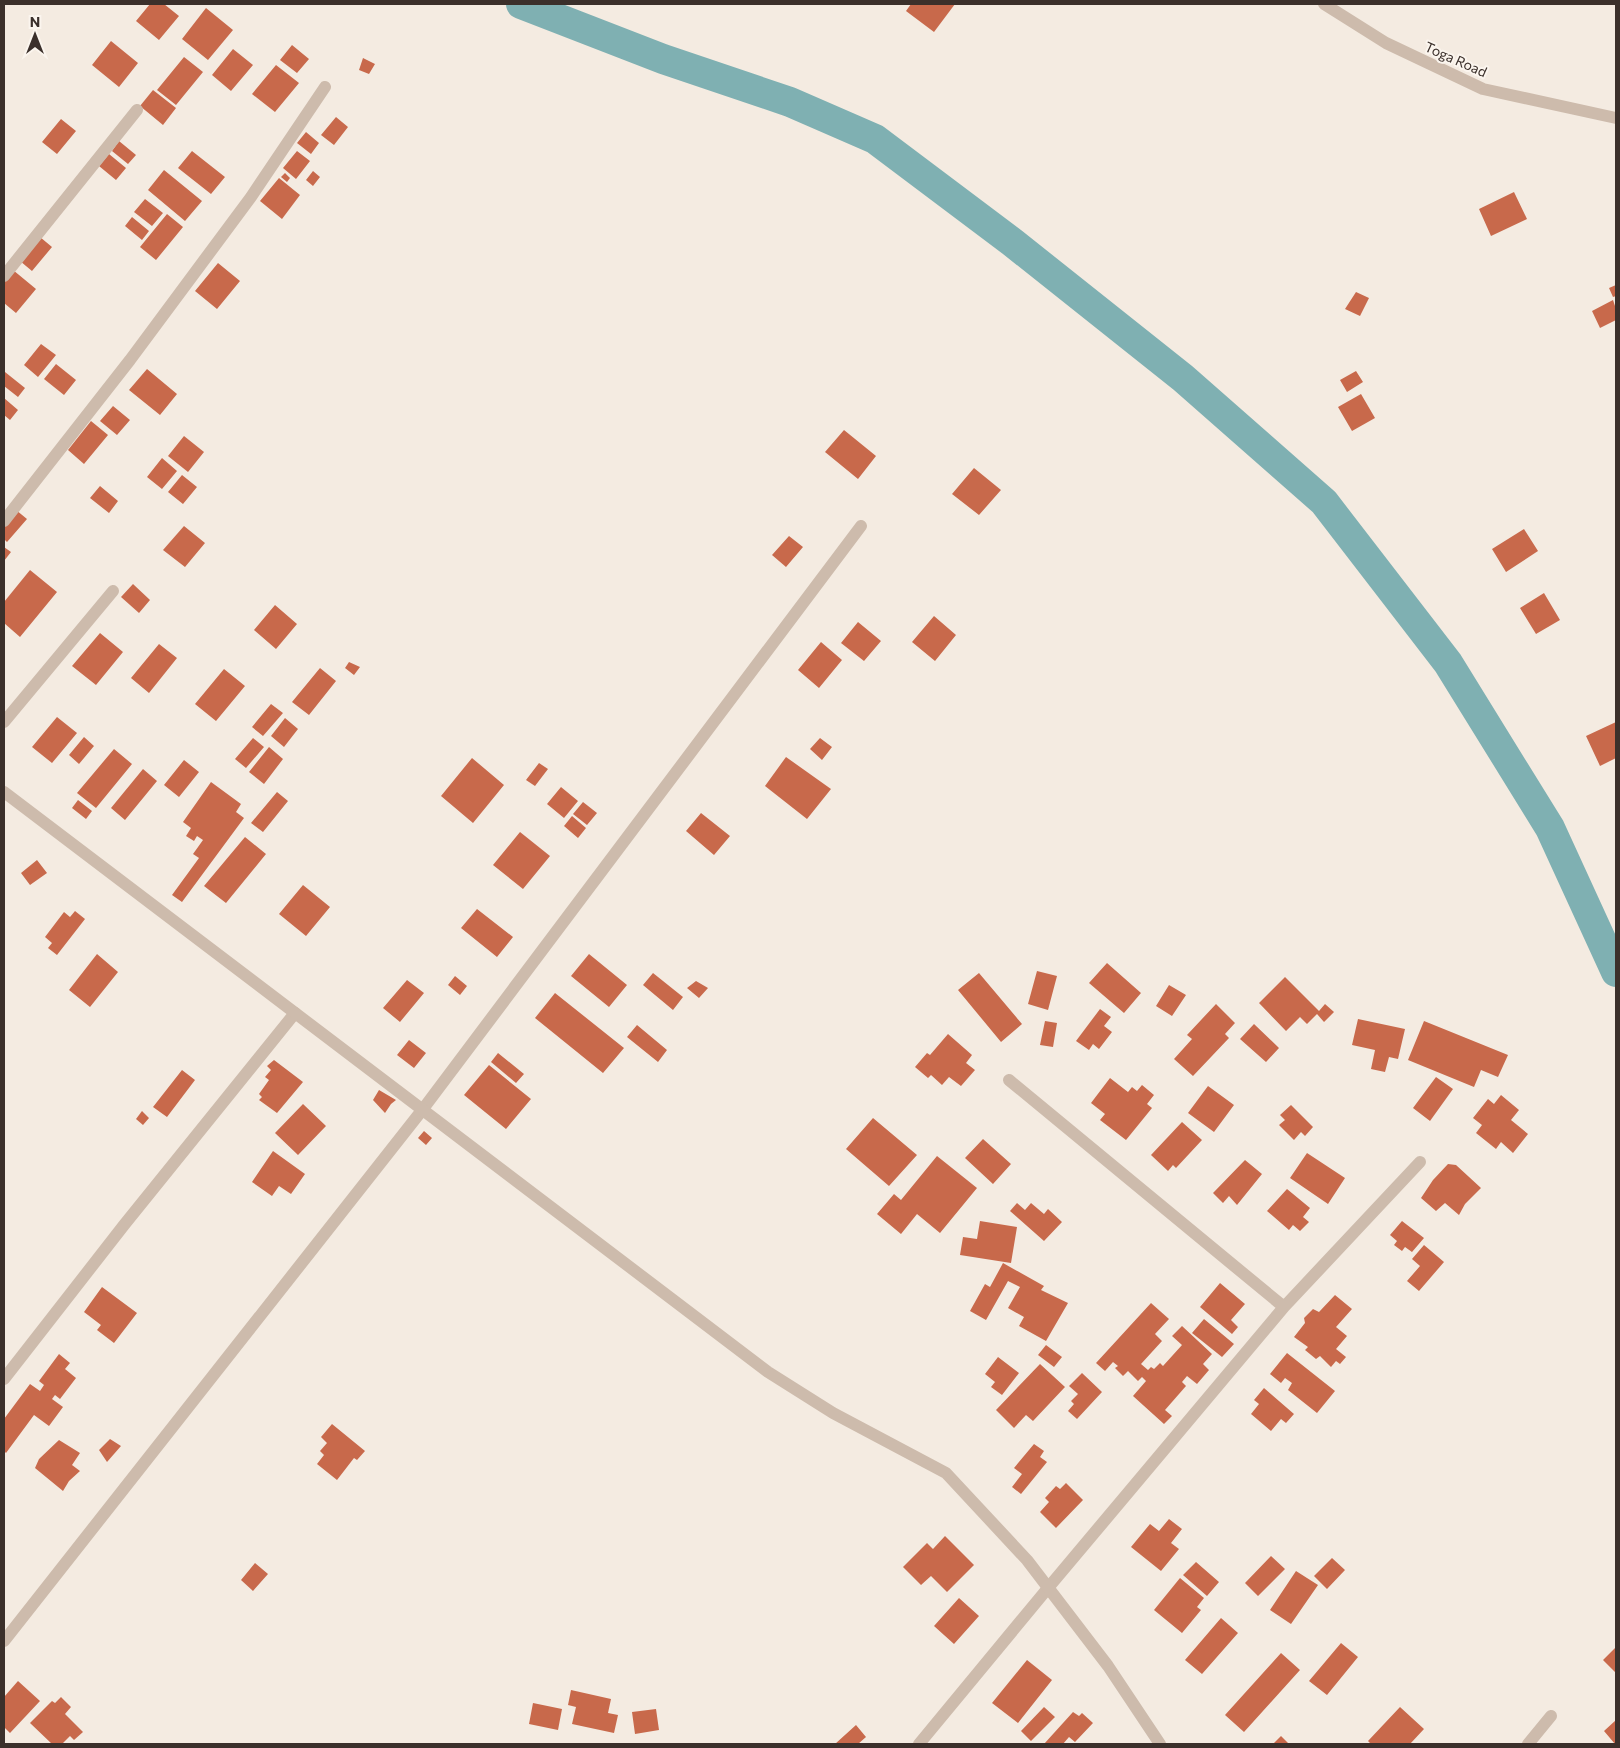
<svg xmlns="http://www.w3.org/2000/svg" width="1620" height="1748" viewBox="0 0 1620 1748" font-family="Commissioner,sans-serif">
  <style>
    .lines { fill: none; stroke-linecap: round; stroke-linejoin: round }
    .river { stroke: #7fb0b2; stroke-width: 30 }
    .building { fill: #c8694b }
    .minor { stroke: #cdbbac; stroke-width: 12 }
    .tertiary { stroke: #cdbbac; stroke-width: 12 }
    .labels { text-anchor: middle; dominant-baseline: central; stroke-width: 4; stroke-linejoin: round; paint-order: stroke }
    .street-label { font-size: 14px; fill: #3b302b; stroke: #fbf5ee }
  </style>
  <rect width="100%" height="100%" fill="#f4ebe1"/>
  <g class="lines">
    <path class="river" d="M521 4 663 59 790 102 875 139 1012 242 1183 378 1324 502 1448 663 1550 828 1616 972"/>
  </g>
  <path class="building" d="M150 4H164L179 16 159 40 136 21Z
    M911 4H955L934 32 906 11Z
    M206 8 233 30 208 60 182 39Z
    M111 41 138 63 119 87 92 65Z
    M292 45 309 59 297 73 280 60Z
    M233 49 253 65 231 91 212 75Z
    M184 57 203 72 176 105 157 90Z
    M363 58 375 64 369 74 359 70Z
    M276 65 299 83 275 112 252 94Z
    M153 90 176 108 163 125 140 106Z
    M336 117 348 127 334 145 321 135Z
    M61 119 76 131 57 154 42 142Z
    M306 132 319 143 311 154 297 143Z
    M119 141 136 155 128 164 112 151Z
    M192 151 225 177 211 194 178 168Z
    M297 151 310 161 296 179 283 168Z
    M109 154 126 168 116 180 99 166Z
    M164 170 202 201 185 221 148 190Z
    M313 171 320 177 313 186 306 180Z
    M285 173 290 178 287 182 281 177Z
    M279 178 300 195 282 219 260 201Z
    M1514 192 1527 219 1491 236 1479 209Z
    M145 199 163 213 152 226 134 212Z
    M167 214 183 227 156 260 140 247Z
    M132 217 149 231 142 240 125 226Z
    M40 237 52 247 32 271 20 261Z
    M218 263 240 281 217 309 195 291Z
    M13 270 36 289 16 313 4 303V281Z
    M1616 285V296L1613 297 1609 288Z
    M1356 292 1369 298 1360 316 1345 309Z
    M1613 300 1616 309V320L1600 328 1592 311Z
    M41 344 56 355 38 377 24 365Z
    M56 364 76 380 64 395 44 379Z
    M147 369 177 394 160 415 129 390Z
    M1356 371 1363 382 1347 392 1340 380Z
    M5 372 25 388 18 397 4 386Z
    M1361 394 1375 418 1352 431 1338 407Z
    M4 398 18 410 10 420 4 415Z
    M113 406 130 420 117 435 100 421Z
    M91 421 108 435 84 464 68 450Z
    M844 430 876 456 858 479 825 452Z
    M184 436 204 452 188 472 168 456Z
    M162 458 177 471 162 489 147 477Z
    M974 468 1001 490 979 515 952 494Z
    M182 475 197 487 183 504 168 492Z
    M100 486 118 501 109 513 90 498Z
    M16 510 27 519 7 542 4 539V526Z
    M184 526 205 543 185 567 163 550Z
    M1524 529 1538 551 1506 572 1492 549Z
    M789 536 803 547 786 567 772 555Z
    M4 547 11 552 4 561Z
    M30 570 57 592 20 637 4 623V602Z
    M133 584 150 600 139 613 121 597Z
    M1544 593 1560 620 1536 634 1520 608Z
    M275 605 297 624 276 649 254 630Z
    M934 616 956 635 935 661 912 642Z
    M858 622 881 641 864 661 841 643Z
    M100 633 123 652 96 685 72 666Z
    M821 642 842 660 819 688 798 670Z
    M159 644 177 658 149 693 131 678Z
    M349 662 360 667 354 675 345 668Z
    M320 668 336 681 309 715 292 702Z
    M224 669 245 686 216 721 195 704Z
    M271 704 283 713 263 736 252 727Z
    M57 717 77 733 52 763 32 747Z
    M285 718 298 729 284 747 271 736Z
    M1616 722V758L1600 766 1586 736Z
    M84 737 94 746 79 764 69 755Z
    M253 738 264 747 246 768 235 759Z
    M820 738 832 747 822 760 810 749Z
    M269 747 283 759 264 784 249 772Z
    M114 749 132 764 96 808 77 793Z
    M786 757 831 789 807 819 765 786Z
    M472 758 504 785 473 823 441 796Z
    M184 760 199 772 179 797 164 785Z
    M539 763 548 769 535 786 526 780Z
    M143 769 157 781 125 820 111 808Z
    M211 782 241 804 236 812 244 818 182 902 172 895 199 858 193 854 203 840 197 836 194 841 186 836 191 828 183 822Z
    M561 787 578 801 564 818 547 804Z
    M277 792 288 801 263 832 251 823Z
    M78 800 92 811 86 819 72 808Z
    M583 802 597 813 587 825 573 814Z
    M701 813 730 836 714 855 686 831Z
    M572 816 586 828 578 838 564 826Z
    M520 832 550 856 523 889 493 865Z
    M245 837 266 854 226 903 204 886Z
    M37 860 47 873 30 885 21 873Z
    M303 885 330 907 306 936 279 914Z
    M477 909 513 937 497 957 461 928Z
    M75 911 85 919 57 955 48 948 52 943 45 937 64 912 70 917Z
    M97 954 118 972 90 1007 69 990Z
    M589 954 627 985 609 1007 571 976Z
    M1107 963 1141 993 1124 1013 1089 983Z
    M1037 971 1057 976 1048 1010 1028 1004Z
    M653 973 683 997 673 1010 643 985Z
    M979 973 1022 1024 1001 1042 958 990Z
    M455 976 467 986 460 995 448 985Z
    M1285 977 1319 1011 1325 1004 1334 1012 1324 1022 1317 1014 1307 1024 1300 1017 1286 1031 1259 1003Z
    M407 980 424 993 400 1022 383 1008Z
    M696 981 708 988 699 998 687 988Z
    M1169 985 1186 995 1172 1016 1156 1006Z
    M555 993 624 1048 603 1073 535 1018Z
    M1216 1004 1235 1023 1225 1034 1229 1038 1193 1076 1174 1059 1192 1039 1187 1035Z
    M1100 1009 1111 1017 1104 1026 1112 1032 1099 1049 1093 1044 1089 1050 1076 1041Z
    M1358 1019 1405 1029 1398 1059 1389 1057 1385 1072 1371 1069 1375 1050 1352 1045Z
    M1045 1021 1057 1023 1053 1047 1040 1045Z
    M1424 1021 1508 1055 1498 1077 1481 1070 1474 1087 1408 1060Z
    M1254 1024 1279 1048 1266 1062 1240 1039Z
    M637 1025 667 1050 658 1062 627 1037Z
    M948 1034 972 1055 966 1063 975 1070 961 1086 949 1077 942 1085 931 1075 928 1078 915 1067 927 1053 930 1055Z
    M409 1040 426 1053 414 1068 397 1055Z
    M498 1053 524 1074 516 1083 491 1062Z
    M274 1060 303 1082 277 1113 259 1100 262 1097 259 1094 269 1080 265 1077 271 1070 267 1066Z
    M489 1065 531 1099 506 1129 464 1095Z
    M182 1070 195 1080 167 1117 153 1107Z
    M1436 1077 1453 1089 1430 1121 1413 1108Z
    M1110 1078 1128 1092 1132 1087 1137 1091 1142 1085 1154 1095 1147 1104 1152 1108 1126 1140 1100 1120 1105 1114 1091 1103Z
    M1208 1086 1234 1105 1214 1132 1188 1113Z
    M379 1090 396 1100 391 1104 385 1113 373 1100Z
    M1501 1095 1519 1110 1511 1120 1528 1134 1513 1153 1501 1142 1496 1149 1476 1133 1482 1125 1473 1118 1488 1099 1494 1104Z
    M303 1104 326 1126 298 1155 275 1133Z
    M1291 1105 1313 1127 1305 1136 1301 1132 1294 1140 1279 1125 1285 1120 1280 1115Z
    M142 1111 149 1118 143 1125 136 1119Z
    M873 1118 917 1155 889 1186 846 1149Z
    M1182 1122 1202 1140 1176 1168 1173 1165 1168 1171 1151 1155Z
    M424 1131 432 1138 426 1145 418 1138Z
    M983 1139 1011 1164 993 1184 965 1158Z
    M273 1151 305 1174 291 1194 279 1186 272 1196 252 1182Z
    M1307 1153 1345 1178 1328 1204 1290 1178Z
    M937 1156 977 1188 940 1233 917 1214 901 1234 877 1214 894 1194 901 1200Z
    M1245 1160 1262 1174 1237 1205 1229 1196 1223 1203 1213 1193Z
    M1448 1164 1456 1165 1481 1188 1465 1204 1459 1215 1445 1203 1436 1211 1421 1198 1433 1180Z
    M1287 1189 1310 1208 1303 1217 1309 1222 1300 1231 1293 1225 1289 1230 1267 1211Z
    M1017 1203 1025 1210 1031 1203 1044 1214 1048 1209 1062 1222 1044 1241 1010 1211Z
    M980 1221 1017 1227 1011 1263 960 1255 963 1237 977 1239Z
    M1402 1221 1424 1238 1412 1252 1405 1247 1402 1251 1394 1245 1397 1241 1390 1235Z
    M1424 1245 1444 1262 1419 1291 1407 1281 1420 1266 1412 1259Z
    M1003 1263 1044 1286 1041 1290 1068 1303 1046 1341 1019 1326 1024 1317 1008 1308 1020 1287 1008 1281 986 1320 970 1311 985 1284 990 1287Z
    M1220 1283 1245 1304 1231 1320 1238 1327 1232 1334 1200 1307Z
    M102 1287 137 1313 114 1343 97 1330 101 1325 84 1312Z
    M1335 1295 1352 1309 1336 1327 1347 1336 1336 1349 1346 1357 1340 1364 1336 1361 1331 1367 1320 1356 1316 1359 1305 1350 1308 1347 1294 1337 1305 1323 1304 1318 1313 1309 1319 1312Z
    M1151 1303 1169 1319 1155 1334 1162 1341 1141 1364 1148 1370 1151 1367 1154 1369 1160 1363 1163 1366 1182 1345 1172 1336 1182 1326 1212 1354 1203 1364 1209 1370 1197 1384 1187 1376 1182 1382 1186 1386 1165 1410 1172 1416 1164 1424 1133 1396 1146 1381 1142 1377 1138 1381 1128 1371 1123 1376 1115 1368 1118 1366 1113 1362 1105 1371 1096 1363Z
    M1204 1319 1234 1344 1222 1357 1192 1333Z
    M1046 1345 1062 1357 1054 1367 1038 1355Z
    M1287 1353 1335 1391 1317 1413 1288 1390 1292 1383 1285 1378 1281 1383 1270 1374Z
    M59 1354 70 1363 65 1369 76 1378 60 1399 55 1395 52 1399 63 1407 49 1426 34 1415 6 1453 4 1451V1419L30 1384 40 1391 44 1385 39 1381Z
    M998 1357 1019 1373 1002 1395 991 1387 995 1382 985 1374Z
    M1040 1364 1065 1387 1033 1421 1026 1415 1014 1428 996 1410Z
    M1082 1373 1102 1392 1077 1419 1068 1411 1074 1404 1071 1401 1078 1394 1069 1386Z
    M1264 1388 1294 1414 1286 1423 1281 1419 1271 1431 1251 1414 1259 1404 1254 1400Z
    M332 1424 365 1451 357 1460 354 1458 337 1480 317 1464 324 1455 320 1451 327 1443 321 1437Z
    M110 1439 121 1446 107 1462 99 1450Z
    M59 1440 80 1453 72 1465 80 1471 69 1481 63 1491 35 1468 39 1459Z
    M1034 1444 1044 1451 1040 1457 1047 1462 1021 1494 1012 1487 1022 1474 1014 1468Z
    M1066 1483 1083 1500 1056 1528 1040 1512 1049 1502 1045 1498 1056 1486 1060 1489Z
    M1169 1519 1182 1529 1171 1543 1179 1549 1161 1571 1131 1547 1150 1524 1159 1531Z
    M945 1536 974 1565 947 1592 931 1576 921 1585 903 1567 927 1543 933 1549Z
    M1271 1556 1285 1569 1258 1596 1245 1583Z
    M1332 1558 1345 1570 1327 1589 1314 1576Z
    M1196 1562 1219 1582 1207 1596 1183 1575Z
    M255 1563 268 1574 253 1591 241 1580Z
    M1296 1571 1318 1585 1291 1624 1270 1610Z
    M1180 1578 1204 1598 1197 1607 1201 1610 1182 1633 1154 1610Z
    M959 1598 979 1616 954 1644 934 1626Z
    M1221 1618 1238 1633 1202 1674 1185 1660Z
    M1341 1643 1358 1657 1327 1695 1309 1681Z
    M1616 1647V1673L1603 1660Z
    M1281 1653 1300 1670 1244 1732 1225 1715Z
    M1027 1660 1052 1680 1018 1723 992 1703Z
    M18 1681 40 1701 10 1733 4 1727V1697Z
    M571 1690 611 1699 608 1713 618 1715 614 1733 572 1724 576 1707 568 1705Z
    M61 1697 71 1707 65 1714 83 1732 74 1740 70 1736 62 1744H52L30 1723 52 1701 55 1703Z
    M533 1703 562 1709 558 1730 529 1724Z
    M1044 1707 1055 1717 1031 1741 1021 1731Z
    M1400 1707 1424 1729 1410 1744H1371L1368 1741Z
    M656 1709 659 1730 635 1734 632 1712Z
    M1073 1712 1079 1716 1082 1713 1093 1723 1075 1742 1069 1737 1063 1744H1044Z
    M1616 1720V1744H1615L1604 1731Z
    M856 1725 866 1737 858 1744H835Z
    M1281 1736 1289 1744H1273Z"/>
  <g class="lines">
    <path class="minor" d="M4 276 137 110
      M4 521 130 360 251 197 325 87
      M4 722 113 591
      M1009 1080 1284 1307
      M4 1379 124 1225 295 1013
      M4 1641 423 1109 861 526
      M919 1744 1048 1588 1284 1307 1420 1162
      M1528 1744 1551 1716"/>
    <path class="tertiary" d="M1324 4 1386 43 1483 89 1616 118
      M4 792 768 1372 833 1413 946 1473 1027 1560 1108 1666 1160 1744"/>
  </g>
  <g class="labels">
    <g class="street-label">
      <text transform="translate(1456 59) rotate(24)">Toga Road</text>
    </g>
  </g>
  <rect width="1620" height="1748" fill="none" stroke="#3b302b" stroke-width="10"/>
  <g transform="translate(35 35)" stroke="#fbf5ee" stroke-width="4" paint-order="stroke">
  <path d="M0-4L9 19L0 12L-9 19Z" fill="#3b302b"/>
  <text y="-8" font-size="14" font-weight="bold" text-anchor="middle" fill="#3b302b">N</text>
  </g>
</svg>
